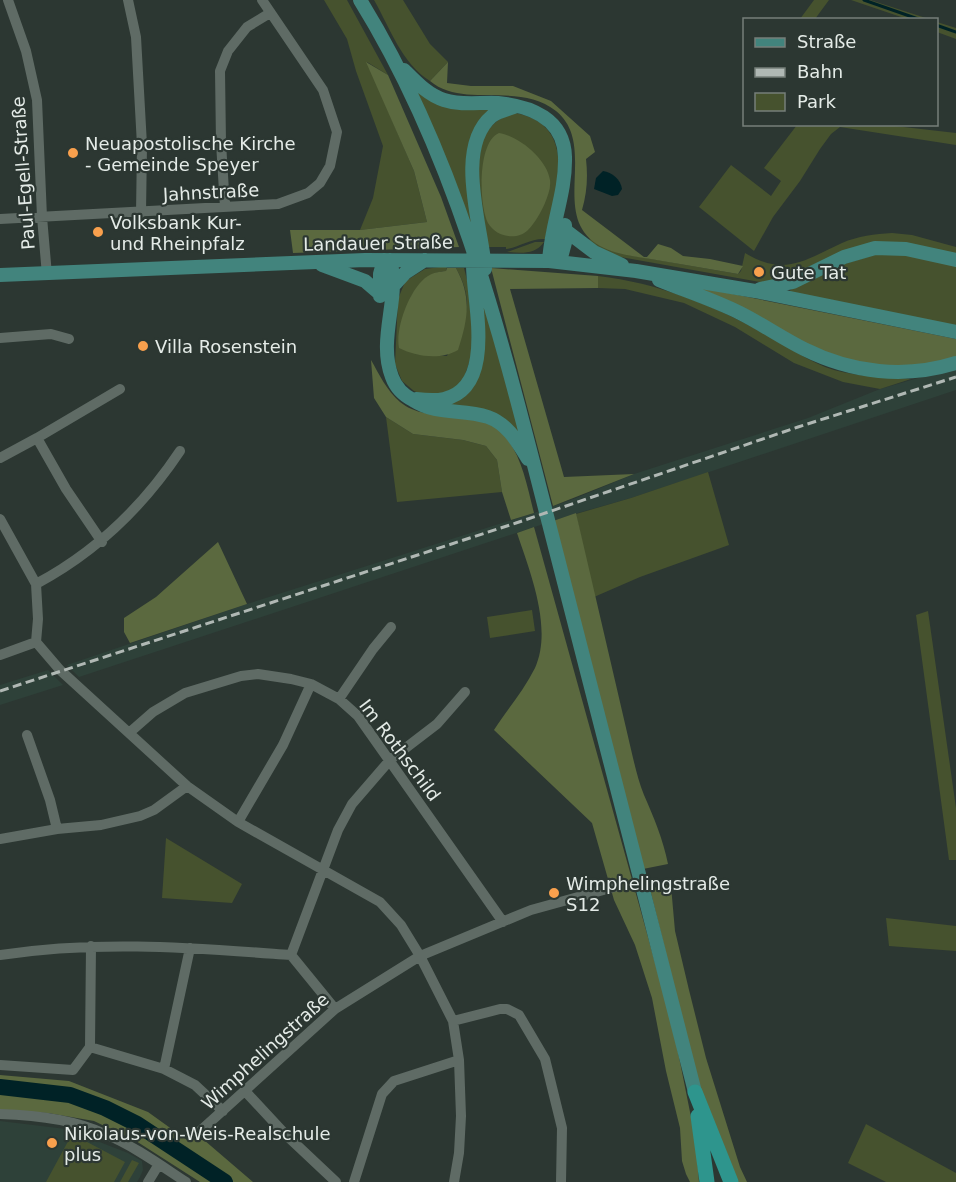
<svg xmlns="http://www.w3.org/2000/svg" width="956" height="1182" viewBox="0 0 956 1182" font-family="'DejaVu Sans',sans-serif">
  <style>
    .built { fill: #2e4139 }
    .green { fill: #46522e }
    .forest { fill: #5b693f }
    .water { fill: #002226 }
    .lines { fill: none; stroke-linecap: round; stroke-linejoin: round }
    .stream { stroke: #002226; stroke-width: 3 }
    .river { stroke: #002226; stroke-width: 16 }
    .minor { stroke: #5f6b65; stroke-width: 10 }
    .major { stroke: #42847d; stroke-width: 14 }
    .highway { stroke: #2e958d; stroke-width: 15 }
    .rail { stroke: #b0b8b4; stroke-width: 3; stroke-dasharray: 9 4.5; stroke-linecap: butt }
    .poi-dot { fill: #f9a04d; stroke: #2c3732; stroke-width: 2 }
    .labels { text-anchor: middle; dominant-baseline: central; stroke-width: 4.5; stroke-linejoin: round; paint-order: stroke }
    .poi-label { font-size: 18px; fill: #e4ebe7; stroke: #2c3732; text-anchor: start }
    .street-label { font-size: 18px; fill: #e4ebe7; stroke: #2c3732 }
  </style>
  <rect width="100%" height="100%" fill="#2c3732"/>
  <path class="built" d="M956 367V390L631 498 571 515 79 677 67 665 247 604 534 513 576 498 634 474 808 418 880 389Z
    M48 670 63 685 0 705V685Z
    M0 1121 66 1129 128 1153 142 1161 143 1170 140 1177 137 1182H0Z"/>
  <path class="green" d="M324 0H347L388 75 367 62 414 171 427 222 360 230 373 198 383 146 356 71 347 39Z
    M374 0H403L430 44 448 62 430 81C402 64 390 28 374 0Z
    M814 0H829L815 19H800Z
    M851 0H870L929 19H907Z
    M937 22 956 28V39L937 32Z
    M414 87 495 107 477 131 476 242Z
    M515 113C581 125 555 194 545 239 531 238 520 247 506 249V247H488C480 206 459 126 515 113Z
    M886 125 956 133V145L840 127 831 134 820 149 800 181 773 217 754 251 699 207 731 165 771 196 781 181 764 168 797 125Z
    M892 233 912 235 956 247V256L881 244 811 270 765 283 615 256 587 242 590 239 609 250 629 255 738 274 741 271 745 253C785 277 805 260 842 243 858 236 875 234 892 233Z
    M535 242H544C535 255 521 253 507 252Z
    M884 252 908 254 956 265V328L791 294 790 290 844 264Z
    M447 266 446 271C428 273 420 282 411 297L415 354 447 356C464 321 477 306 456 268H464L470 292 474 349 462 383 445 394H421L414 391 402 381 395 364 398 299 405 282 412 277 425 269Z
    M598 276C658 283 713 305 765 334 788 346 810 363 834 370 859 377 886 377 911 379L880 389 843 382 794 363 735 327 684 303 625 289 598 288Z
    M479 288 522 439 435 404 474 383Z
    M386 417 413 434 463 440 486 446 497 460 502 492 397 502Z
    M708 472 729 545 640 577 594 597 576 514 631 498Z
    M532 610 535 631 490 638 487 617Z
    M928 611 956 808V860H949L916 615Z
    M166 838 242 884 232 903 162 898Z
    M886 918 956 926V951L889 946Z
    M866 1124 956 1173V1182H886L848 1163Z
    M72 1134 125 1162 114 1182H46Z
    M132 1160 139 1163 128 1182H120Z"/>
  <path class="forest" d="M366 62 388 75 441 197 459 247 293 253 290 230H360L427 222 414 171Z
    M448 62 447 83 471 86H513L551 101 590 136 595 152 586 159C588 177 587 193 582 210L644 257H647L658 244 671 248 683 256 710 259 743 266 738 274C713 270 688 265 662 261 642 257 618 256 600 246 548 217 599 146 556 111 519 81 463 109 430 81Z
    M499 133C519 136 547 159 550 180 551 188 548 195 545 203 541 212 535 223 528 230 517 241 496 237 488 223 479 206 477 142 499 133Z
    M447 268H456C472 297 468 319 458 350 441 360 417 357 399 348 395 328 410 287 428 276 434 272 439 272 446 271Z
    M491 268 598 276V288L510 289 564 477 634 474 553 506Z
    M688 285 956 339V357L917 367 846 363Z
    M371 360C379 374 387 391 400 402 429 426 479 405 504 435 522 456 527 486 534 513L511 520 502 492 497 460 486 446 463 440 413 434 386 417 374 398Z
    M576 513 633 758C636 770 639 783 644 795 654 818 663 839 668 864L643 869 553 521Z
    M534 527 673 1027 696 1142 699 1182H690L686 1174 682 1161 680 1128 666 1071 652 998 635 945 614 900 592 823 494 730C507 710 524 690 535 668 553 628 530 572 517 533Z
    M218 542 247 604 130 643 124 632V618L156 597Z
    M664 885 671 886 675 931 689 990 706 1058 740 1167 747 1182H737L699 1087 650 889Z
    M0 1075 69 1081 148 1112 187 1140H204L253 1182H200L136 1141 94 1121 48 1113 0 1111Z"/>
  <path class="water" d="M603 171C612 172 621 180 622 189L618 195 612 196 594 189 596 178Z"/>
  <g class="lines">
    <path class="stream" d="M864 0 921 20
      M936 25 956 32"/>
    <path class="river" d="M0 1087 70 1095 105 1108 137 1124 225 1182"/>
    <path class="minor" d="M8 0 26 51 37 100 42 217 47 275
      M128 0 136 37 142 145 141 213
      M225 207 221 143 220 71 228 51 247 27 270 13
      M0 219 278 204 308 193 320 183 330 166 337 132 323 90 262 0
      M0 338 51 334 69 339
      M37 438 66 489 102 542
      M0 458 37 438 120 389
      M0 519 36 584 38 619 36 642
      M36 584C96 552 142 508 180 451
      M36 642 60 670 187 786 238 822 380 902 401 925 420 956 453 1021 459 1060 461 1116 459 1153 454 1182
      M0 655 36 642
      M339 699 373 649 391 627
      M129 733 153 712 185 693 241 676 258 674 291 679 311 684 339 699 358 716 503 922
      M27 735 50 800 57 829
      M238 822 283 745 311 684
      M0 839 57 829 101 825 140 816 154 810 187 786
      M0 955C100 940 192 948 291 955L335 1009
      M291 955 338 830 352 804 390 760 437 724 465 692
      M453 1021 500 1009H507L519 1015 545 1059 562 1128 561 1182
      M90 1047 164 1069 195 1085 223 1111
      M90 1047 91 946
      M0 1065 73 1070 90 1047
      M164 1069 190 948
      M245 1091 284 1133 336 1182
      M0 1114C35 1115 73 1119 105 1134 134 1146 160 1165 186 1182
      M199 1132 335 1009 420 956 531 910 618 886
      M148 1182 159 1164
      M354 1182 382 1094 394 1081 459 1060"/>
    <path class="major" d="M360 0C464 168 507 362 556 551 602 731 650 911 695 1092
      M404 70C416 82 428 95 444 100 462 106 480 102 498 103 531 106 564 119 565 157 566 193 551 225 549 261
      M565 230 594 252 622 265
      M390 260C401 298 377 338 392 377 396 388 403 395 413 400 438 416 462 408 488 417 508 424 518 443 528 459
      M560 261 566 239 565 225
      M322 265 365 281 379 293
      M485 269C482 227 454 148 492 116 499 111 506 110 514 107
      M0 275 365 260 549 261 636 271 755 291 956 332
      M659 280C686 291 714 300 740 313 762 324 782 338 804 349 852 373 905 379 956 363
      M394 285 405 273 425 260
      M760 289 793 282 844 257 875 248 906 249 956 260
      M380 296V274L384 260
      M416 399C425 400 435 401 444 399 497 387 473 302 473 265"/>
    <path class="highway" d="M695 1092 731 1182
      M698 1116 707 1182"/>
    <path class="rail" d="M0 691 516 523 798 427 956 377"/>
  </g>
  <g class="poi-dot">
    <circle cx="73" cy="153" r="6"/>
    <circle cx="98" cy="232" r="6"/>
    <circle cx="759" cy="272" r="6"/>
    <circle cx="143" cy="346" r="6"/>
    <circle cx="554" cy="893" r="6"/>
    <circle cx="52" cy="1143" r="6"/>
  </g>
  <g class="labels">
    <g class="poi-label">
      <text x="85" y="143">Neuapostolische Kirche<tspan x="85" dy="21">- Gemeinde Speyer</tspan></text>
      <text x="110" y="222">Volksbank Kur-<tspan x="110" dy="21">und Rheinpfalz</tspan></text>
      <text x="771" y="272">Gute Tat</text>
      <text x="155" y="346">Villa Rosenstein</text>
      <text x="566" y="883">Wimphelingstraße<tspan x="566" dy="21">S12</tspan></text>
      <text x="64" y="1133">Nikolaus-von-Weis-Realschule<tspan x="64" dy="21">plus</tspan></text>
    </g>
    <g class="street-label">
      <text transform="translate(23 173) rotate(-94)">Paul-Egell-Straße</text>
      <text transform="translate(211 192) rotate(-3)">Jahnstraße</text>
      <text transform="translate(378 243) rotate(-1)">Landauer Straße</text>
      <text transform="translate(400 750) rotate(53)">Im Rothschild</text>
      <text transform="translate(265 1051) rotate(-42)">Wimphelingstraße</text>
    </g>
  </g>
  <rect x="743" y="18" width="195" height="108" fill="#2c3732" stroke="#767f7a" stroke-width="1.5"/>
  <rect x="755" y="38" width="30" height="9" fill="#42847d" stroke="#767f7a" stroke-width="1.5"/>
  <text x="797" y="48" font-size="18" fill="#e4ebe7">Straße</text>
  <rect x="755" y="68" width="30" height="9" fill="#b0b8b4" stroke="#767f7a" stroke-width="1.5"/>
  <text x="797" y="78" font-size="18" fill="#e4ebe7">Bahn</text>
  <rect x="755" y="93" width="30" height="18" fill="#46522e" stroke="#767f7a" stroke-width="1.5"/>
  <text x="797" y="108" font-size="18" fill="#e4ebe7">Park</text>
</svg>
